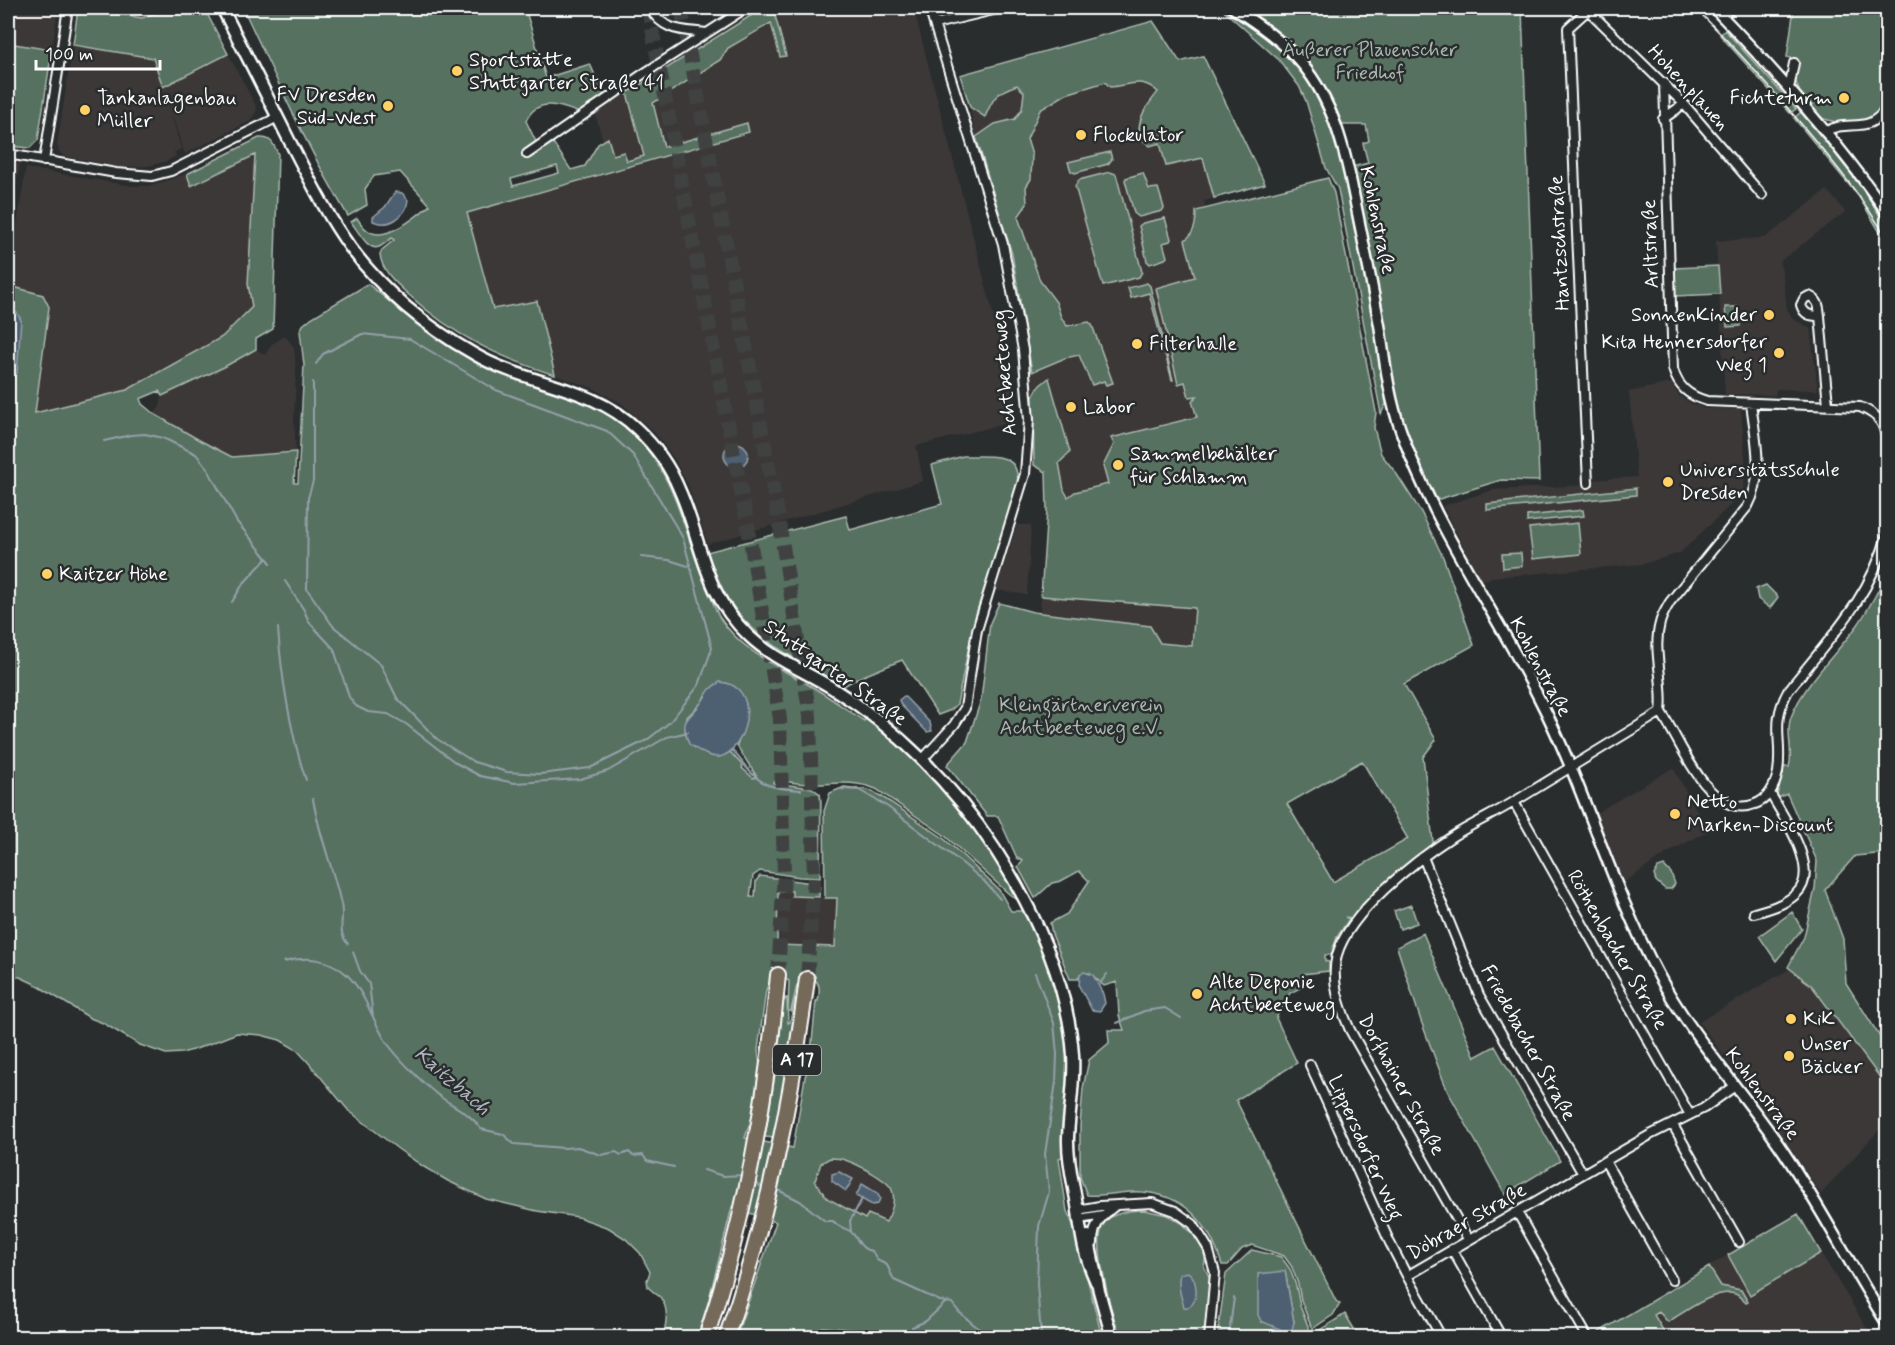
<svg xmlns="http://www.w3.org/2000/svg" width="1895" height="1345" viewBox="0 0 1895 1345" font-family="Mynerve,sans-serif">
  <style>
    .built { fill: #3d3939 }
    .green { fill: #567160; stroke: #aab8b0; stroke-width: 1.5; fill-rule: evenodd }
    .water { fill: #4e6171; stroke: #95a0aa; stroke-width: 1.5 }
    .lines { fill: none; stroke-linecap: round; stroke-linejoin: round }
    .stream { stroke: #95a0aa; stroke-width: 2 }
    .motorway-tunnel { stroke: #3f4243; stroke-width: 14; stroke-dasharray: 14 7; stroke-linecap: butt }
    .minor-casing { stroke: #fff; stroke-width: 12 }
    .tertiary-casing { stroke: #fff; stroke-width: 14 }
    .secondary-casing { stroke: #fff; stroke-width: 15 }
    .motorway-casing { stroke: #fff; stroke-width: 18 }
    .minor { stroke: #2a2d2e; stroke-width: 8 }
    .tertiary { stroke: #2a2d2e; stroke-width: 9 }
    .secondary { stroke: #2a2d2e; stroke-width: 10 }
    .motorway { stroke: #746a5a; stroke-width: 14 }
    .tram { stroke: #fff; stroke-width: 1.5 }
    .poi-dot { fill: #ffd166; stroke: #2a2d2e; stroke-width: 2 }
    .labels { text-anchor: middle; dominant-baseline: central; stroke-width: 5; stroke-linejoin: round; paint-order: stroke }
    .shield { fill: #2a2d2e; stroke: #bfc0c0; stroke-width: 1.5 }
    .shield-label { font-size: 18px; font-weight: bold; fill: #fff }
    .park-label { font-size: 20px; fill: #aab8b0; stroke: #2a2d2e }
    .poi-label { font-size: 20px; fill: #fff; stroke: #2a2d2e; text-anchor: start }
    .street-label { font-size: 20px; fill: #fff; stroke: #2a2d2e }
    .water-label { font-size: 21px; font-style: italic; fill: #afb8bf; stroke: #2a2d2e }
  </style>
  <rect width="100%" height="100%" fill="#2a2d2e"/>
  <filter id="ink" filterUnits="userSpaceOnUse"><feTurbulence type="fractalNoise" baseFrequency=".0167" numOctaves="2"/><feDisplacementMap in="SourceGraphic" scale="12" xChannelSelector="R" yChannelSelector="G"/><feConvolveMatrix kernelMatrix="1 2 1 2 8 2 1 2 1" color-interpolation-filters="sRGB"/></filter>
  <g filter="url(#ink)">
    <path class="built" d="M8 8H58L52 50 8 43Z
      M118 8H169L142 18 117 14Z
      M773 8H912L916 18 1013 390 1015 407 1010 421 1004 424 916 446 923 481 708 544 689 487 674 458 654 432 621 403 593 388 555 375 537 301 493 309 467 213 749 132 747 123 664 147 653 103 720 60 728 48 771 23 780 57 785 56Z
      M1153 21 1180 62 1203 56 1265 184 1204 201 1206 211 1324 182 1192 646 1160 643 1150 626 1040 613 1047 510 1046 472 1034 465 1032 372 1012 254 976 137 970 107 960 75Z
      M73 45 153 58 163 87 228 54 257 108 256 112 250 121 185 154 168 104 181 149 174 152 176 156 167 161 148 166 122 167 64 156 59 151 57 145Z
      M627 93 644 156 626 161 613 155 608 139 603 140 595 114Z
      M255 155 248 284 252 307 222 337 127 390 35 413 49 307 43 295 10 286 8 281 26 168 132 186H150L187 174 192 186Z
      M8 162 20 164 8 229Z
      M1827 190 1845 212 1779 262 1782 271 1787 309 1793 319 1810 328 1818 390 1776 389 1775 395 1725 394 1716 241 1765 238Z
      M285 336 294 347 296 372 294 421 296 452 232 457 201 441 154 414 160 407 162 396 224 367 256 349 265 355 272 344Z
      M1671 383 1679 396 1692 404 1706 409H1741L1746 471 1742 494 1680 553 1642 564 1493 577 1481 581 1443 506 1493 490 1591 485 1592 480 1637 477 1629 392Z
      M1017 525H1031L1027 595 996 590Z
      M1673 768 1708 831 1669 852 1624 882 1596 813Z
      M778 890 793 891V896L837 898 835 947 776 945Z
      M1800 963 1887 1083V1121L1821 1194 1776 1127 1699 1022Z
      M830 1158 843 1159 886 1182 892 1190 893 1201 892 1211 886 1222 868 1214 865 1219 827 1198 815 1181 821 1163Z
      M1821 1253 1872 1337H1662L1644 1305 1728 1255 1751 1295Z
      M803 1326 876 1327 894 1338H784Z"/>
    <path class="green" d="M78 8H118L117 14 142 18 169 8H204L228 54 163 87 153 58 73 45Z
      M243 8H525L546 78 590 64 606 100 585 115C565 108 538 94 526 121L538 146 550 138 571 170 585 166 598 144 608 138 613 155 624 152 627 161 644 156 627 93 763 8H773L786 56 780 57 771 23 728 48 720 60 653 103 664 147 747 123 749 132 467 213 493 309 537 301 555 375C498 357 454 336 409 295 398 285 381 271 380 254L382 250 394 240 392 238C388 240 384 245 379 247 368 252 357 229 351 222L357 218C360 223 364 229 370 232 388 241 417 216 430 205L400 172 374 176 365 189 367 205 348 216C308 150 276 78 243 8ZM557 166 559 173 513 186 511 179Z
      M1221 8 1257 29 1281 49 1307 78 1327 119 1343 169 1379 353 1387 402 1381 414 1338 189 1326 168 1306 101 1299 86 1279 60Z
      M1244 8H1522L1539 481 1501 480 1436 500 1412 449 1398 406 1352 167 1368 163 1363 143 1369 141 1366 125H1343C1321 71 1294 39 1244 8Z
      M1794 8H1887V100L1878 113 1871 119 1862 122 1840 123 1824 119 1814 112 1800 93 1796 82 1797 64 1790 63V58L1787 57Z
      M1153 21 1180 62 1203 56 1265 184 1214 198 1203 158 1166 166 1160 143 1150 146 1140 138C1136 119 1146 107 1158 92 1142 76 1129 86 1110 87L1105 82 1066 94 1040 110 1027 139 1032 155 1031 179 1026 187 1027 204 1018 217 1040 281 1056 302 1061 317 1067 326 1089 322 1092 325 1113 383 1106 385 1104 381 1092 385 1079 355 1065 358 1032 372 1012 254 976 137 995 124 1015 119 1022 109 1024 92 1017 85C996 92 993 98 985 117L970 107 960 75Z
      M1725 30 1796 109 1790 113 1720 35Z
      M8 43 52 50 38 140 30 148 8 146Z
      M1801 112 1852 173 1866 194 1887 227V244L1859 197 1794 118Z
      M259 138C271 137 273 143 278 154L273 329 256 339V349L224 367 162 396 159 391 140 399 142 404 154 414 201 441 232 457 296 452 294 483H298L304 365 300 331 303 325 311 318 368 284C409 318 450 352 499 373 548 395 593 395 634 435 680 479 685 542 711 598 714 604 716 612 720 618 743 653 781 668 814 688 831 698 847 710 864 721L866 717 913 757 955 802 987 845 1018 898 1016 899 1009 894 944 835 876 789C856 781 840 783 819 784 805 785 790 782 776 780L773 783 812 788 820 794 821 802 820 878 800 877 760 871 753 876 750 897H755L756 881 760 876 820 884 819 897 792 896V891H778L777 945 835 947 837 898H825L824 811 830 793 844 787 863 789 872 791 890 802 942 837 962 855 999 890 1011 911H1021L1028 919C1047 962 1069 1013 1070 1061 1070 1093 1063 1125 1062 1157L1059 1158 1067 1211 1075 1229 1102 1337 885 1338 873 1331 823 1327 802 1337H736L776 1222 732 1207 708 1303 697 1337H663C666 1324 670 1309 660 1297 656 1294 652 1291 648 1287L647 1280 650 1272 640 1253 626 1239 609 1228 578 1217 537 1211 486 1199 448 1181 424 1167 398 1149 348 1110 308 1062 297 1050 280 1040 261 1035 237 1033 196 1049 182 1053 166 1054 140 1045 103 1023 90 1018 35 984 20 977 8 976V281L10 286 43 295 49 307 35 413 127 390 222 337 252 307 248 284 255 155 191 186 187 174ZM726 683C757 698 746 720 737 746L757 777 753 778 742 768 743 766 730 752 719 757 690 744 685 733 687 717 702 702 705 695ZM772 977 783 978 789 981 788 1011H791L797 985H800L811 977C821 982 820 991 818 1001H816L810 1062 805 1077 793 1148 745 1138 749 1125H751L760 1066 758 1050 766 990ZM830 1158C835 1158 840 1158 845 1160 855 1163 889 1180 892 1190 896 1200 891 1213 886 1222L868 1214 865 1219 827 1198 815 1181 821 1163Z
      M1110 152 1112 159 1108 164 1075 173 1071 171 1068 162Z
      M1110 172 1116 174 1142 272 1139 277 1103 286 1075 186 1079 180Z
      M1143 173 1149 189 1158 188 1164 208 1162 211 1139 217 1134 213 1125 180 1126 178Z
      M1328 178 1334 193 1376 412 1374 428 1381 454 1396 473 1421 512 1443 557 1474 645 1404 684 1436 740 1423 757 1434 850 1356 920 1345 917 1349 919 1337 937 1331 955H1325V961L1329 962V971L1302 974 1306 985 1290 993 1276 1018 1297 1063 1236 1100 1336 1301 1340 1304 1333 1315 1312 1329 1301 1300 1298 1284 1292 1267 1284 1256 1252 1245 1242 1249 1228 1265H1222C1210 1225 1186 1195 1142 1192 1124 1190 1106 1197 1087 1195L1080 1177V1126L1083 1088 1089 1060 1109 1043 1108 1030H1124L1119 1015 1117 982 1104 986 1090 973 1080 974 1078 979H1070L1052 934 1050 923 1067 914 1089 881 1079 871 1061 881 1052 883 1035 898 1018 867 1023 861 1017 858 998 816H987L947 765 967 742 981 700 990 623 999 603 1033 612 1150 626 1160 643 1192 646 1195 608 1041 596 1047 510 1046 472 1034 465 1033 397 1039 386 1049 378 1070 452 1059 463 1064 490 1068 497 1075 492 1108 484 1103 466 1114 444 1111 438 1197 417 1192 401 1197 396 1189 397 1185 382 1178 384 1156 288 1195 277 1185 240C1195 233 1196 223 1196 211ZM1362 761 1408 839 1333 882 1287 804Z
      M1165 218 1171 239 1170 241 1163 243 1167 257 1165 259 1150 264 1147 261 1139 226 1143 223Z
      M1718 266 1720 294 1675 296 1674 268Z
      M1147 283 1150 286 1173 380H1172L1149 293 1131 298 1128 288Z
      M1725 307H1739L1740 326 1727 327Z
      M963 456C992 457 1023 450 1017 489L975 617 957 704 951 710 938 715 902 660 856 679 844 686C805 663 755 642 730 602 720 587 714 569 707 552L846 516 850 530 942 504 932 465Z
      M1636 488V495L1487 510V504Z
      M1583 510 1584 516 1527 522V516Z
      M1578 523 1581 554 1533 559 1529 528Z
      M1521 553 1522 566 1503 568 1502 554Z
      M1887 573V853L1855 856 1825 890 1843 939 1846 983 1887 1048V1087L1812 986 1788 967 1804 937 1815 889 1817 861 1787 794 1778 798 1777 795 1784 767H1789C1794 751 1785 733 1791 717 1804 684 1836 654 1857 626 1869 609 1878 591 1887 573Z
      M1766 585 1778 597 1770 608 1758 599 1756 589Z
      M1664 866 1671 873 1675 884 1671 889H1665L1656 881 1654 875 1658 868Z
      M1411 905 1417 923 1400 929 1394 911Z
      M1792 912 1802 929 1776 961 1759 936Z
      M1423 933 1475 1057 1495 1046 1560 1161 1505 1194 1447 1090 1421 1021 1397 947Z
      M785 998H787L788 1023 790 1022 795 998 796 1003H799L775 1138 765 1137 778 1056 783 1000H785Z
      M1144 1210 1167 1215 1182 1223 1197 1239 1206 1256 1204 1266 1211 1281 1205 1337H1123L1120 1334C1110 1311 1107 1291 1102 1267 1095 1227 1100 1211 1144 1210Z
      M1798 1214 1821 1253 1750 1295 1728 1255Z
      M1252 1250 1281 1257 1290 1269 1296 1286 1300 1306 1308 1326 1309 1337H1240L1218 1332 1226 1274ZM1285 1271 1294 1322H1261Z
      M1709 1267 1721 1286 1741 1290 1748 1302 1746 1303C1742 1300 1739 1295 1735 1294 1716 1288 1683 1313 1668 1322L1659 1312 1654 1315 1667 1337H1602L1599 1332Z
      M1345 1314 1359 1337H1319L1318 1331Z"/>
    <path class="water" d="M395 192 402 193 408 200C406 217 389 228 373 221V217L385 207Z
      M12 312 17 313 21 320 17 373 13 379 8 381V314Z
      M724 455a12 12 0 1 1 24 0a12 12 0 1 1-24 0Z
      M720 682C764 685 746 753 719 757 708 758 698 750 689 744 680 717 686 723 701 703 708 693 707 689 720 682Z
      M904 696 930 723 932 731 927 732 901 705 899 700Z
      M1084 972 1093 975 1103 994 1105 1003 1100 1011 1092 1010 1079 986 1080 974Z
      M839 1172 853 1179 846 1191 832 1181V1174Z
      M862 1184 877 1193 880 1198 878 1204 872 1205 856 1196Z
      M1285 1271 1294 1322 1291 1334 1261 1321 1258 1315V1274Z
      M1187 1272C1200 1277 1199 1310 1184 1307 1181 1297 1177 1285 1180 1274Z"/>
    <g class="lines">
      <path class="stream" d="M313 382V481L308 498 307 589 333 626 381 665 397 698 437 739 474 762 507 772 540 774 590 768 647 740 670 722 699 685 712 648 683 538 633 455 607 431 496 390 410 339 362 334 323 354 316 364
        M104 441 131 435 145 434 163 438 196 454 207 468 237 522 271 563
        M641 557 669 560 688 566
        M285 581 304 610 309 622 334 649 349 697 356 706 368 712 388 714 406 724 456 763 480 776 515 783 580 779 608 771 667 737 688 732
        M232 602 243 584 267 558
        M278 628C281 675 291 736 306 780
        M731 750C737 754 741 761 746 767 763 788 775 788 801 790
        M840 789 859 790 888 807 962 863 984 881 1000 899
        M313 799C319 835 333 868 341 904 345 919 336 930 348 944
        M353 952 360 971 369 984 373 1017
        M284 962C305 956 328 958 345 973 365 990 372 1021 387 1043 399 1059 426 1087 442 1098 457 1108 471 1114 481 1129L503 1134 514 1144 564 1148 578 1147 601 1155 616 1152 621 1155 629 1152 633 1156 643 1155 647 1161 674 1167
        M1035 973 1054 1023 1057 1054 1056 1082 1045 1154 1049 1192 1039 1226 1037 1284 1041 1336
        M1099 985 1107 974
        M1117 1023 1144 1011 1165 1008 1181 1018
        M704 1170 723 1176 745 1175
        M752 1179 761 1187 764 1188
        M776 1189 800 1201 825 1221H833C839 1228 843 1227 850 1231 859 1238 859 1250 872 1251L877 1260 887 1265 894 1280 940 1301 952 1303 959 1312 990 1338
        M851 1232 850 1221 862 1199
        M912 1327 926 1321 946 1302
        M1230 1327 1234 1298"/>
      <path class="motorway-tunnel" d="M648 8 747 522 780 719 784 874 778 975
        M681 8 778 515 810 716 814 878 807 979"/>
      <g class="minor-casing">
        <path id="minor" d="M650 8C663 31 681 30 706 33
          M1586 8 1683 103 1762 195
          M1723 16 1731 8
          M935 24 1002 8
          M1664 83 1673 369C1678 387 1689 396 1707 401L1860 407C1882 416 1885 426 1888 448
          M1788 88 1790 84 1794 63
          M1663 119 1677 109 1683 103
          M1825 132C1848 117 1869 138 1888 105
          M8 154 116 173 152 176 171 171 278 117
          M527 154 643 74 746 8
          M44 161 68 8
          M1820 316C1811 316 1804 315 1801 305L1804 299 1809 296C1819 300 1819 307 1820 316L1828 405
          M1588 483 1568 28 1590 8
          M1661 712C1681 741 1709 822 1755 804 1769 799 1775 787 1778 772 1783 740 1770 724 1788 691 1829 639 1869 600 1888 533
          M1661 712C1665 683 1652 652 1660 623 1662 615 1666 609 1670 602L1748 506C1765 475 1755 437 1751 403
          M922 760 954 725 965 708 977 630 1025 474 1029 420 1023 350 1003 244 929 8
          M1514 802 1690 1115
          M1423 857 1479 995 1583 1174
          M1754 913C1769 909 1784 905 1796 894 1822 871 1783 816 1770 793
          M1310 1065 1390 1243 1407 1276
          M1673 1125 1739 1242
          M1605 1161 1672 1280
          M1077 1210 1100 1206 1152 1203 1175 1211 1193 1224 1208 1248 1215 1273 1209 1338
          M1517 1212 1588 1338
          M1079 1219 1103 1215
          M1468 1239 1350 1030C1340 1007 1330 980 1337 955 1349 912 1416 860 1453 836 1474 823 1496 813 1517 800 1565 771 1613 741 1661 712
          M1093 1243C1093 1225 1101 1216 1115 1206
          M1452 1249 1502 1338
          M1442 1338 1407 1276 1650 1135 1704 1108 1735 1086"/>
      </g>
      <g class="tertiary-casing">
        <path id="tertiary" d="M1233 8C1258 24 1283 41 1302 64 1333 101 1345 150 1354 196 1363 240 1372 284 1380 328 1385 363 1389 398 1401 431 1434 526 1494 609 1539 698 1585 787 1610 885 1658 974 1691 1036 1739 1087 1779 1145 1819 1203 1850 1266 1888 1325
          M1714 8C1776 72 1837 140 1888 214"/>
      </g>
      <g class="secondary-casing">
        <path id="secondary" d="M222 8C245 52 267 96 289 140 308 176 326 214 350 247 383 291 426 327 474 354 526 385 592 385 637 429 655 446 670 467 679 489 704 545 701 590 749 636 773 659 805 671 832 688 897 728 954 786 995 849 1034 910 1068 983 1073 1055 1075 1083 1069 1110 1068 1138 1067 1166 1076 1191 1079 1219 1083 1246 1085 1257 1096 1282
          M1088 1236 1099 1291 1112 1338"/>
      </g>
      <g class="motorway-casing">
        <path id="motorway" d="M706 1338C746 1215 766 1103 778 975
          M726 1338C768 1219 791 1103 807 979"/>
      </g>
      <use href="#minor" class="minor"/>
      <use href="#tertiary" class="tertiary"/>
      <use href="#secondary" class="secondary"/>
      <use href="#motorway" class="motorway"/>
      <path class="tram" d="M1695 8C1731 43 1764 80 1797 119 1830 158 1862 196 1888 240"/>
    </g>
  </g>
  <g class="poi-dot">
    <circle cx="457" cy="71" r="6"/>
    <circle cx="1844" cy="98" r="6"/>
    <circle cx="388" cy="106" r="6"/>
    <circle cx="85" cy="110" r="6"/>
    <circle cx="1081" cy="135" r="6"/>
    <circle cx="1769" cy="315" r="6"/>
    <circle cx="1137" cy="344" r="6"/>
    <circle cx="1779" cy="353" r="6"/>
    <circle cx="1071" cy="407" r="6"/>
    <circle cx="1118" cy="465" r="6"/>
    <circle cx="1668" cy="482" r="6"/>
    <circle cx="47" cy="574" r="6"/>
    <circle cx="1675" cy="814" r="6"/>
    <circle cx="1197" cy="994" r="6"/>
    <circle cx="1791" cy="1019" r="6"/>
    <circle cx="1789" cy="1056" r="6"/>
  </g>
  <g class="labels">
    <rect class="shield" x="773" y="1045" width="48" height="30" rx="4.5"/>
    <g class="shield-label">
      <text x="797" y="1060">A 17</text>
    </g>
    <g class="park-label">
      <text x="1370" y="50">Äußerer Plauenscher<tspan x="1370" dy="23">Friedhof</tspan></text>
      <text x="1081" y="705">Kleingärtnerverein<tspan x="1081" dy="23">Achtbeeteweg e.V.</tspan></text>
    </g>
    <g class="poi-label">
      <text x="469" y="60">Sportstätte<tspan x="469" dy="23">Stuttgarter Straße 41</tspan></text>
      <text x="376" y="95" text-anchor="end">FV Dresden<tspan x="376" dy="23">Süd-West</tspan></text>
      <text x="97" y="98">Tankanlagenbau<tspan x="97" dy="23">Müller</tspan></text>
      <text x="1832" y="98" text-anchor="end">Fichteturm</text>
      <text x="1093" y="135">Flockulator</text>
      <text x="1757" y="315" text-anchor="end">SonnenKinder</text>
      <text x="1767" y="342" text-anchor="end">Kita Hennersdorfer<tspan x="1767" dy="23">Weg 1</tspan></text>
      <text x="1149" y="344">Filterhalle</text>
      <text x="1083" y="407">Labor</text>
      <text x="1130" y="454">Sammelbehälter<tspan x="1130" dy="23">für Schlamm</tspan></text>
      <text x="1680" y="470">Universitätsschule<tspan x="1680" dy="23">Dresden</tspan></text>
      <text x="59" y="574">Kaitzer Höhe</text>
      <text x="1687" y="802">Netto<tspan x="1687" dy="23">Marken-Discount</tspan></text>
      <text x="1209" y="982">Alte Deponie<tspan x="1209" dy="23">Achtbeeteweg</tspan></text>
      <text x="1803" y="1019">KiK</text>
      <text x="1801" y="1044">Unser<tspan x="1801" dy="23">Bäcker</tspan></text>
    </g>
    <g class="street-label">
      <text transform="translate(1688 88) rotate(47)">Hohenplauen</text>
      <text transform="translate(1377 220) rotate(78)">Kohlenstraße</text>
      <text transform="translate(1560 243) rotate(-93)">Hantzschstraße</text>
      <text transform="translate(1651 244) rotate(-92)">Arltstraße</text>
      <text transform="translate(1005 373) rotate(-95)">Achtbeeteweg</text>
      <text transform="translate(1540 667) rotate(62)">Kohlenstraße</text>
      <text transform="translate(835 673) rotate(35)">Stuttgarter Straße</text>
      <text transform="translate(1617 950) rotate(60)">Röthenbacher Straße</text>
      <text transform="translate(1528 1043) rotate(61)">Friedebacher Straße</text>
      <text transform="translate(1401 1085) rotate(61)">Dorfhainer Straße</text>
      <text transform="translate(1762 1094) rotate(53)">Kohlenstraße</text>
      <text transform="translate(1365 1148) rotate(66)">Lippersdorfer Weg</text>
      <text transform="translate(1467 1222) rotate(-30)">Döbraer Straße</text>
    </g>
    <g class="water-label">
      <text transform="translate(452 1081) rotate(41)">Kaitzbach</text>
    </g>
  </g>
  <rect width="1895" height="1345" fill="none" stroke="#2a2d2e" stroke-width="30"/>
  <rect x="15" y="15" width="1865" height="1315" fill="none" stroke="#fff" stroke-width="2" filter="url(#ink)"/>
  <path d="M36 60v9h124v-9" fill="none" stroke="#ffffff" stroke-width="3"/>
  <text x="45" y="60" font-size="18" fill="#ffffff" stroke="#2a2d2e" stroke-width="4.5" paint-order="stroke">100 m</text>
</svg>
